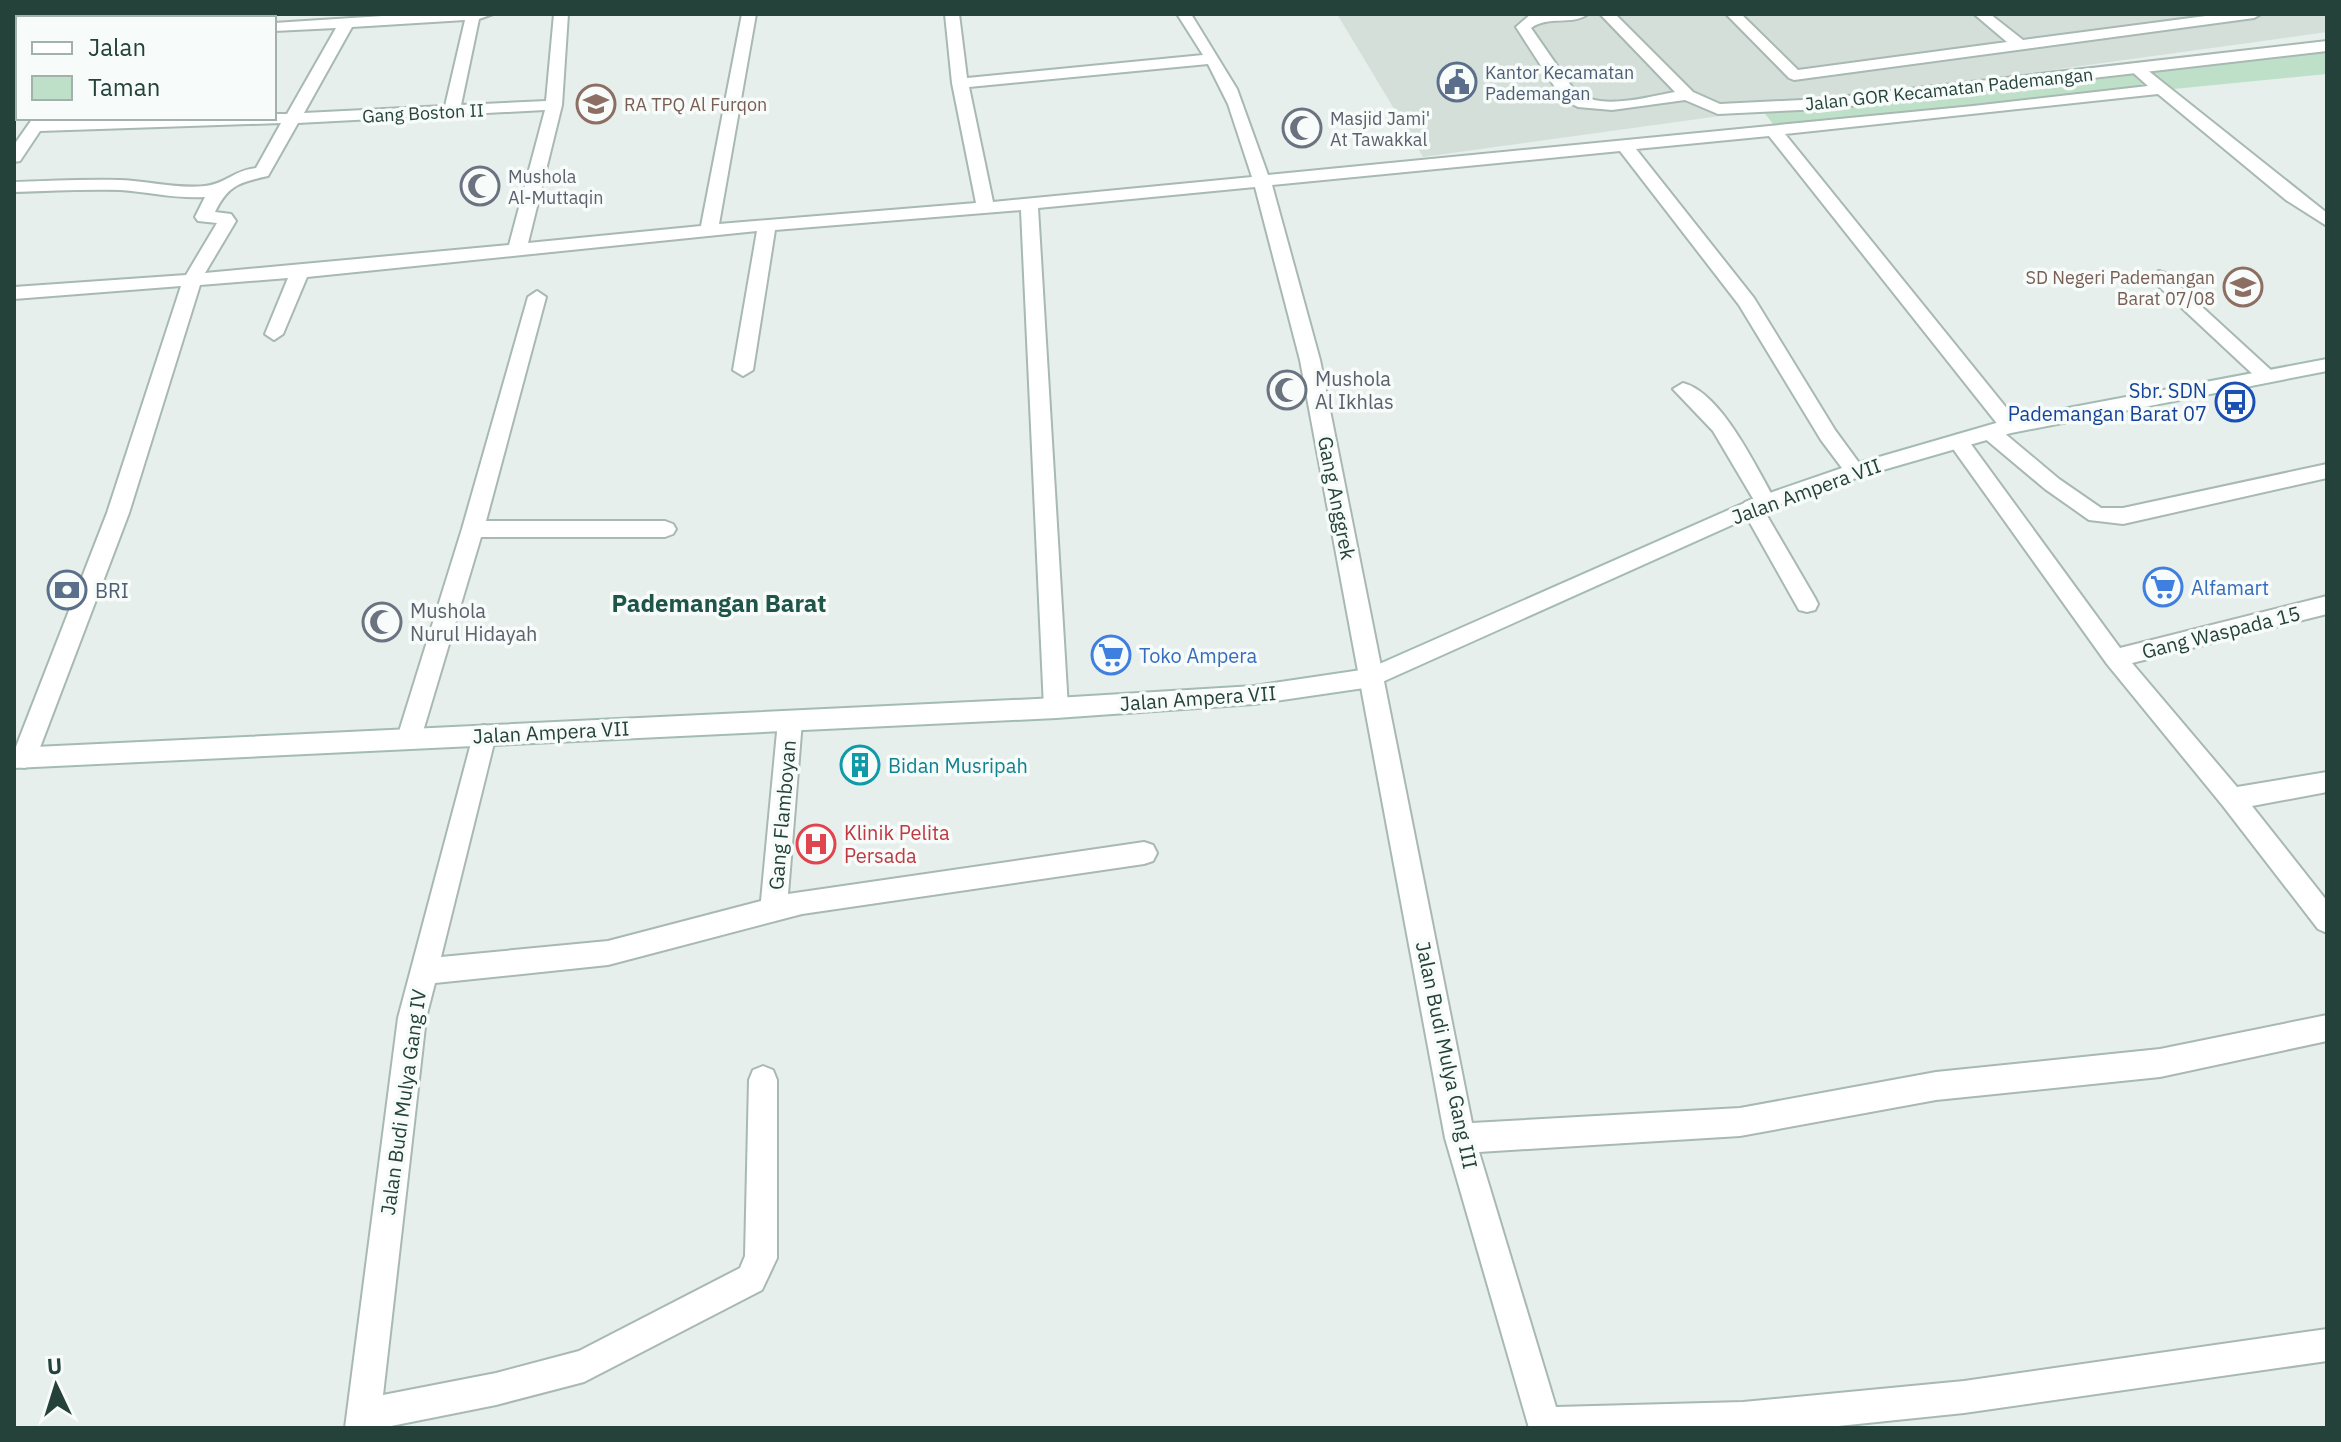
<svg xmlns="http://www.w3.org/2000/svg" width="2341" height="1442" viewBox="0 0 2341 1442" font-family="'IBM Plex Sans',sans-serif">
  <style>
    .built { fill: #d4dfda }
    .green { fill: #bfe0c8 }
    .lines { fill: none; stroke-linecap: round; stroke-linejoin: round }
    .lane-casing { stroke: #a8b8b2; stroke-width: 4 }
    .street-casing { stroke: #a8b8b2; stroke-width: 4 }
    .secondary-casing { stroke: #a4bbb3; stroke-width: 4 }
    .lane { fill: #fff; fill-rule: evenodd }
    .street { fill: #fff; fill-rule: evenodd }
    .secondary { fill: #fff; fill-rule: evenodd }
    .labels { text-anchor: middle; dominant-baseline: central; stroke-width: 7; stroke-linejoin: round; paint-order: stroke }
    .far-service-label { font-size: 18px; fill: #4e5e75; stroke: #f7fbf9; text-anchor: start }
    .far-street-label { font-size: 18px; fill: #24423a; stroke: #f7fbf9 }
    .far-education-label { font-size: 18px; fill: #785e54; stroke: #f7fbf9; text-anchor: start }
    .far-worship-label { font-size: 18px; fill: #5b616d; stroke: #f7fbf9; text-anchor: start }
    .worship-label { font-size: 20px; fill: #5b616d; stroke: #f7fbf9; text-anchor: start }
    .transit-label { font-size: 20px; fill: #164399; stroke: #f7fbf9; text-anchor: end }
    .street-label { font-size: 20px; fill: #24423a; stroke: #f7fbf9 }
    .shop-label { font-size: 20px; fill: #366cbe; stroke: #f7fbf9; text-anchor: start }
    .service-label { font-size: 20px; fill: #4e5e75; stroke: #f7fbf9; text-anchor: start }
    .culture-label { font-size: 20px; fill: #0d838f; stroke: #f7fbf9; text-anchor: start }
    .health-label { font-size: 20px; fill: #be3a42; stroke: #f7fbf9; text-anchor: start }
    .quarter-label { font-size: 24px; font-weight: bold; fill: #1f5548; stroke: #f7fbf9 }
  </style>
  <rect width="100%" height="100%" fill="#e6efeb"/>
  <path class="built" d="M1337 14H2327V32L1423 157Z"/>
  <path class="green" d="M2327 42V74L1776 128 1763 111Z"/>
  <g class="lines">
    <g class="lane-casing">
      <path id="lane" d="M1531 14H1588C1572 26 1548 15 1531 28L1574 90C1597 112 1647 97 1675 92L1600 14H1615L1693 92 1720 104 1822 99 2327 41V51L1822 109 1718 114 1685 100 1612 110 1578 107 1568 102 1556 89 1516 27Z
        M1726 14H1741L1798 70 2007 42 1974 14H1990L2023 40 2221 14H2261L2254 18 1794 80 1789 78Z
        M2159 271 2165 273 2273 372 2276 376 2273 380H2259L2153 281 2150 277Z
        M537 291 546 297 486 521H665L673 524 676 529 673 534 665 537H481L421 738 418 745 409 748 400 745 397 738 462 529 528 297Z
        M1990 425 1997 427 2059 479 2101 508H2123L2327 464V478L2123 524 2089 520 2045 489 1983 437 1980 432Z
        M1752 499 1759 502 1815 598 1818 604 1815 610 1807 612 1799 610 1741 507 1745 502Z"/>
    </g>
    <g class="street-casing">
      <path id="street" d="M205 14H219L218 18H204Z
        M414 14H493L479 19 461 105 546 101 554 14H568L562 105 528 243 701 226 742 14H756L719 224 976 203 952 83 945 14H959L967 78 1203 55 1177 14H1191L1237 89 1268 175 1973 106 2148 86 2128 68 2131 65H2141L2327 213V226L2286 200 2158 94 1785 134 2017 421 2020 426 2010 433 2003 431 1769 136 1636 149 1754 298 1835 430 1865 471 1862 476H1848L1821 440 1739 305 1620 151 1272 185 1320 360 1472 1123 1740 1108 1936 1072 2160 1049 2327 1015V1041L2160 1077 1936 1100 1740 1136 1479 1152 1556 1407 1743 1402 1964 1381 2327 1329V1361L1964 1413 1819 1428H1529L1445 1138 1300 360 1255 187 1038 208 1068 708 1064 715 1056 718 1048 715 1044 708 1021 210 775 230 753 370 743 376 733 370 757 231 307 277 283 334 274 340 265 334 288 278 200 285 129 513 36 758 33 765 24 768 15 765 14 752 107 513 181 286 14 299V287L186 275 217 223 198 221 195 217 205 197C175 199 150 192 120 190 85 189 49 191 14 192V182C49 181 85 179 120 180 149 181 176 189 205 186 226 184 232 171 256 168L281 123 40 131 20 161 14 162V145L33 118H49L47 121 274 118V114H287L336 28 274 31V23ZM465 20 445 106 304 113 352 27ZM1208 64 1228 104 1252 177 993 202 969 87ZM545 110 509 245 205 273 236 221 231 214 215 212C228 185 240 182 268 176L298 123Z
        M18 22V35L14 36V23Z
        M14 44H18V54H14Z
        M1683 383C1722 393 1757 469 1776 502L1772 507H1758L1713 431 1673 389Z
        M1958 434 1965 436 2120 648 2327 596V614L2132 663 2237 787 2327 772V792L2252 806 2327 901V933L2318 929 2223 806 2107 664 1951 446 1948 441Z
        M790 711 798 714 802 721 788 894 1144 842 1153 845 1157 853 1153 861 1144 864 802 914 608 965 435 983 426 1018 383 1395 496 1373 579 1351 740 1268 745 1256 749 1080 753 1070 763 1066 773 1070 777 1080V1258L762 1290 584 1382 496 1405 381 1428H345L398 1018 475 728 484 725 493 728 496 735 441 957 608 941 761 901 778 721 782 714Z"/>
    </g>
    <g class="secondary-casing">
      <path id="secondary" d="M2327 359V371L2011 433 1862 476 1772 507 1371 687 1254 704 1056 718 14 768V748L1056 698 1254 686 1368 669 1758 497 1848 466 2010 419Z"/>
    </g>
    <use href="#lane" class="lane"/>
    <use href="#street" class="street"/>
    <use href="#secondary" class="secondary"/>
  </g>
  <defs>
    <g id="civic-ring" transform="scale(2)"><circle r="9.5" fill="#f7fbf9" stroke="#5c6f8a" stroke-width="1.5"/><path d="M-.6-6.5H3V-4.5H.6V-3L4-1V1h2V6H-6V1h2V-1L-.6-3ZM-1.2 2.5V6h2.4V2.5Z" fill="#5c6f8a"/></g>
    <g id="school-ring" transform="scale(2)"><circle r="9.5" fill="#f7fbf9" stroke="#8d6e63" stroke-width="1.5"/><path d="M0-5L7-2L0 1L-7-2ZM-4 1L0 2.5L4 1V4Q0 6-4 4Z" fill="#8d6e63"/></g>
    <g id="mosque-ring" transform="scale(2)"><circle r="9.5" fill="#f7fbf9" stroke="#6b7280" stroke-width="1.5"/><path d="M3.5-4.9A6 6 0 1 0 3.5 4.9A5 5 0 1 1 3.5-4.9Z" fill="#6b7280"/></g>
    <g id="bus-ring" transform="scale(2)"><circle r="9.5" fill="#f7fbf9" stroke="#1a4fb4" stroke-width="1.5"/><path d="M-5-6H5V4H4V6H2V4H-2V6H-4V4H-5ZM-3.5-4V0h7V-4ZM-3.5 1.2v1.5H-2V1.2ZM2 1.2v1.5H3.5V1.2Z" fill="#1a4fb4"/></g>
    <g id="supermarket-ring" transform="scale(2)"><circle r="9.5" fill="#f7fbf9" stroke="#3f7fe0" stroke-width="1.5"/><path d="M-6-5.5h2.5l.6 2H6L4.5 2H-2.5L-4.4-4H-6ZM-1.5 3.2a1.3 1.3 0 1 0 .1 0ZM3 3.2a1.3 1.3 0 1 0 .1 0Z" fill="#3f7fe0"/></g>
    <g id="bank-ring" transform="scale(2)"><circle r="9.5" fill="#f7fbf9" stroke="#5c6f8a" stroke-width="1.5"/><path d="M-6-4H6V4H-6ZM0-2.3a2.3 2.3 0 1 0 0 4.6a2.3 2.3 0 1 0 0-4.6Z" fill="#5c6f8a"/></g>
    <g id="building-ring" transform="scale(2)"><circle r="9.5" fill="#f7fbf9" stroke="#0f9aa8" stroke-width="1.5"/><path d="M-4-6H4V6H1V3H-1V6H-4ZM-2.5-4.3h1.7v1.8h-1.7ZM.8-4.3h1.7v1.8H.8ZM-2.5-1h1.7V.8h-1.7ZM.8-1h1.7V.8H.8Z" fill="#0f9aa8"/></g>
    <g id="hospital-ring" transform="scale(2)"><circle r="9.5" fill="#f7fbf9" stroke="#e0444e" stroke-width="1.5"/><path d="M-5-5h3v3.5h4V-5h3V5h-3V1.5h-4V5h-3Z" fill="#e0444e"/></g>
  </defs>
  <g fill-rule="evenodd">
    <use href="#civic-ring" x="1457" y="82"/>
    <use href="#school-ring" x="596" y="104"/>
    <use href="#mosque-ring" x="1302" y="128"/>
    <use href="#mosque-ring" x="480" y="186"/>
    <use href="#school-ring" x="2243" y="287"/>
    <use href="#mosque-ring" x="1287" y="390"/>
    <use href="#bus-ring" x="2235" y="402"/>
    <use href="#supermarket-ring" x="2163" y="587"/>
    <use href="#bank-ring" x="67" y="590"/>
    <use href="#mosque-ring" x="382" y="622"/>
    <use href="#supermarket-ring" x="1111" y="655"/>
    <use href="#building-ring" x="860" y="765"/>
    <use href="#hospital-ring" x="816" y="844"/>
  </g>
  <g class="labels">
    <g class="far-service-label">
      <text x="1485" y="72">Kantor Kecamatan<tspan x="1485" dy="21">Pademangan</tspan></text>
    </g>
    <g class="far-street-label">
      <text transform="translate(1949 89) rotate(-6)">Jalan GOR Kecamatan Pademangan</text>
      <text transform="translate(423 113) rotate(-3)">Gang Boston II</text>
    </g>
    <g class="far-education-label">
      <text x="624" y="104">RA TPQ Al Furqon</text>
      <text x="2215" y="277" text-anchor="end">SD Negeri Pademangan<tspan x="2215" dy="21">Barat 07/08</tspan></text>
    </g>
    <g class="far-worship-label">
      <text x="1330" y="118">Masjid Jami'<tspan x="1330" dy="21">At Tawakkal</tspan></text>
      <text x="508" y="176">Mushola<tspan x="508" dy="21">Al-Muttaqin</tspan></text>
    </g>
    <g class="worship-label">
      <text x="1315" y="378">Mushola<tspan x="1315" dy="23">Al Ikhlas</tspan></text>
      <text x="410" y="610">Mushola<tspan x="410" dy="23">Nurul Hidayah</tspan></text>
    </g>
    <g class="transit-label">
      <text x="2207" y="390">Sbr. SDN<tspan x="2207" dy="23">Pademangan Barat 07</tspan></text>
    </g>
    <g class="street-label">
      <text transform="translate(1806 491) rotate(-20)">Jalan Ampera VII</text>
      <text transform="translate(1337 498) rotate(79)">Gang Anggrek</text>
      <text transform="translate(2221 632) rotate(-14)">Gang Waspada 15</text>
      <text transform="translate(1198 698) rotate(-4)">Jalan Ampera VII</text>
      <text transform="translate(551 732) rotate(-3)">Jalan Ampera VII</text>
      <text transform="translate(782 815) rotate(-85)">Gang Flamboyan</text>
      <text transform="translate(1447 1055) rotate(78)">Jalan Budi Mulya Gang III</text>
      <text transform="translate(403 1102) rotate(-82)">Jalan Budi Mulya Gang IV</text>
    </g>
    <g class="shop-label">
      <text x="2191" y="587">Alfamart</text>
      <text x="1139" y="655">Toko Ampera</text>
    </g>
    <g class="service-label">
      <text x="95" y="590">BRI</text>
    </g>
    <g class="culture-label">
      <text x="888" y="765">Bidan Musripah</text>
    </g>
    <g class="health-label">
      <text x="844" y="832">Klinik Pelita<tspan x="844" dy="23">Persada</tspan></text>
    </g>
    <g class="quarter-label">
      <text x="719" y="603">Pademangan Barat</text>
    </g>
  </g>
  <rect width="2341" height="1442" fill="none" stroke="#24423a" stroke-width="32"/>
  <rect x="16" y="16" width="260" height="104" fill="#f7fbf9" stroke="#a3b1ad" stroke-width="2"/>
  <rect x="32" y="42" width="40" height="12" fill="#ffffff" stroke="#a3b1ad" stroke-width="2"/>
  <text x="88" y="56" font-size="24" fill="#24423a">Jalan</text>
  <rect x="32" y="76" width="40" height="24" fill="#bfe0c8" stroke="#a3b1ad" stroke-width="2"/>
  <text x="88" y="96" font-size="24" fill="#24423a">Taman</text>
  <g transform="translate(56 1386) rotate(356)" stroke="#f7fbf9" stroke-width="6" paint-order="stroke">
  <path d="M0-6L14 30L0 20L-14 30Z" fill="#24423a"/>
  <text y="-12" font-size="22" font-weight="bold" text-anchor="middle" fill="#24423a">U</text>
  </g>
</svg>
